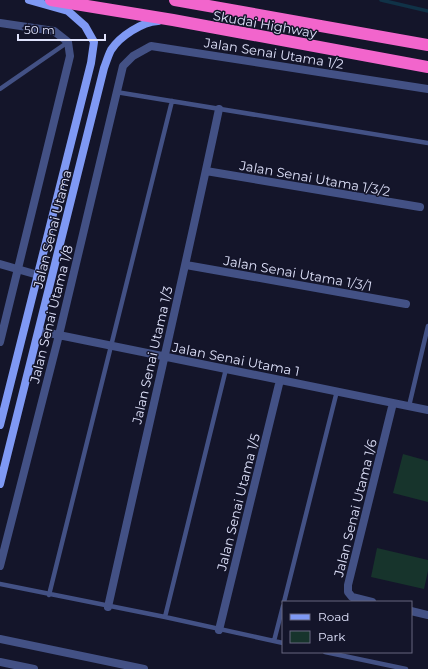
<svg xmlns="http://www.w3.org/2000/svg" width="428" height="669" viewBox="0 0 428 669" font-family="Montserrat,sans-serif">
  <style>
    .green { fill: #17342c }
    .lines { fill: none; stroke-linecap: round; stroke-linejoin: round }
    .stream { stroke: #103247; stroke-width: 3.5 }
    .lane { stroke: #435185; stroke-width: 4.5 }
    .street { stroke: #435185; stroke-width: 8 }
    .secondary { stroke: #7f99f4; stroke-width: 8 }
    .highway { stroke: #f265cc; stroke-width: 12 }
    .labels { text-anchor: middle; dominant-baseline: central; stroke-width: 3; stroke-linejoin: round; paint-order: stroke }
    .street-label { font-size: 13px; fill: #e0e3fc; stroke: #14152a }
  </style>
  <rect width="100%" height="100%" fill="#14152a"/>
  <path class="green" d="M403 454 428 461V502L393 493Z
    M377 548 428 560V571L424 589 371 577Z"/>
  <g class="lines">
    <path class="stream" d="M381 0 428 11"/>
    <path class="lane" d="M0 89 68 42
      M116 92 428 143
      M409 406 428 326
      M0 584 165 617 283 643
      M49 595 172 101
      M284 602 337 391
      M165 617 226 369
      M274 641 283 606
      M325 652 406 669"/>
    <path class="street" d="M0 23 54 31 68 42 70 56 0 342
      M206 171 420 207
      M0 264 38 275
      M186 265 406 304
      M39 331 428 410
      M0 566 59 335 123 66 133 56 151 46 428 89
      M372 602 352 597 348 592V585L393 403
      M108 607C145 441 184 275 219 109
      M411 611 428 615
      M219 630 280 380
      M0 639 144 669
      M0 662 34 669"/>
    <path class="secondary" d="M0 425 91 63 94 42 85 26 68 11 29 0
      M0 484 104 68C106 63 108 56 111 50 120 36 142 22 158 21"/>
    <path class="highway" d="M51 0 173 20 428 67
      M175 0 428 45"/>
  </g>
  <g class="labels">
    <g class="street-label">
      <text transform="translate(265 24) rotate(10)">Skudai Highway</text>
      <text transform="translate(274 53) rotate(9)">Jalan Senai Utama 1/2</text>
      <text transform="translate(315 178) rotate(10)">Jalan Senai Utama 1/3/2</text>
      <text transform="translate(52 229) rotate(-76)">Jalan Senai Utama</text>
      <text transform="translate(298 273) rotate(10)">Jalan Senai Utama 1/3/1</text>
      <text transform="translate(51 314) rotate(-76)">Jalan Senai Utama 1/8</text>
      <text transform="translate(152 355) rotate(-77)">Jalan Senai Utama 1/3</text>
      <text transform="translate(236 359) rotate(11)">Jalan Senai Utama 1</text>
      <text transform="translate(238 502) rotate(-76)">Jalan Senai Utama 1/5</text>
      <text transform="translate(355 508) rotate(-76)">Jalan Senai Utama 1/6</text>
    </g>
  </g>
  <rect x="282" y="601" width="130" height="52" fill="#14152a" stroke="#66677e"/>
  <rect x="290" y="614" width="20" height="6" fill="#7f99f4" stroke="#66677e"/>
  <text x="318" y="621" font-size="12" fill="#e0e3fc">Road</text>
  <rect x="290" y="631" width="20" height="12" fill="#17342c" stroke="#66677e"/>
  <text x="318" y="641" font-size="12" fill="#e0e3fc">Park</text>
  <path d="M18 34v6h87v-6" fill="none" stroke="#e0e3fc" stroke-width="2"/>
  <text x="24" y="34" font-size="12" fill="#e0e3fc" stroke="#14152a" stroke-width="3" paint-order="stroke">50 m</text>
</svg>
